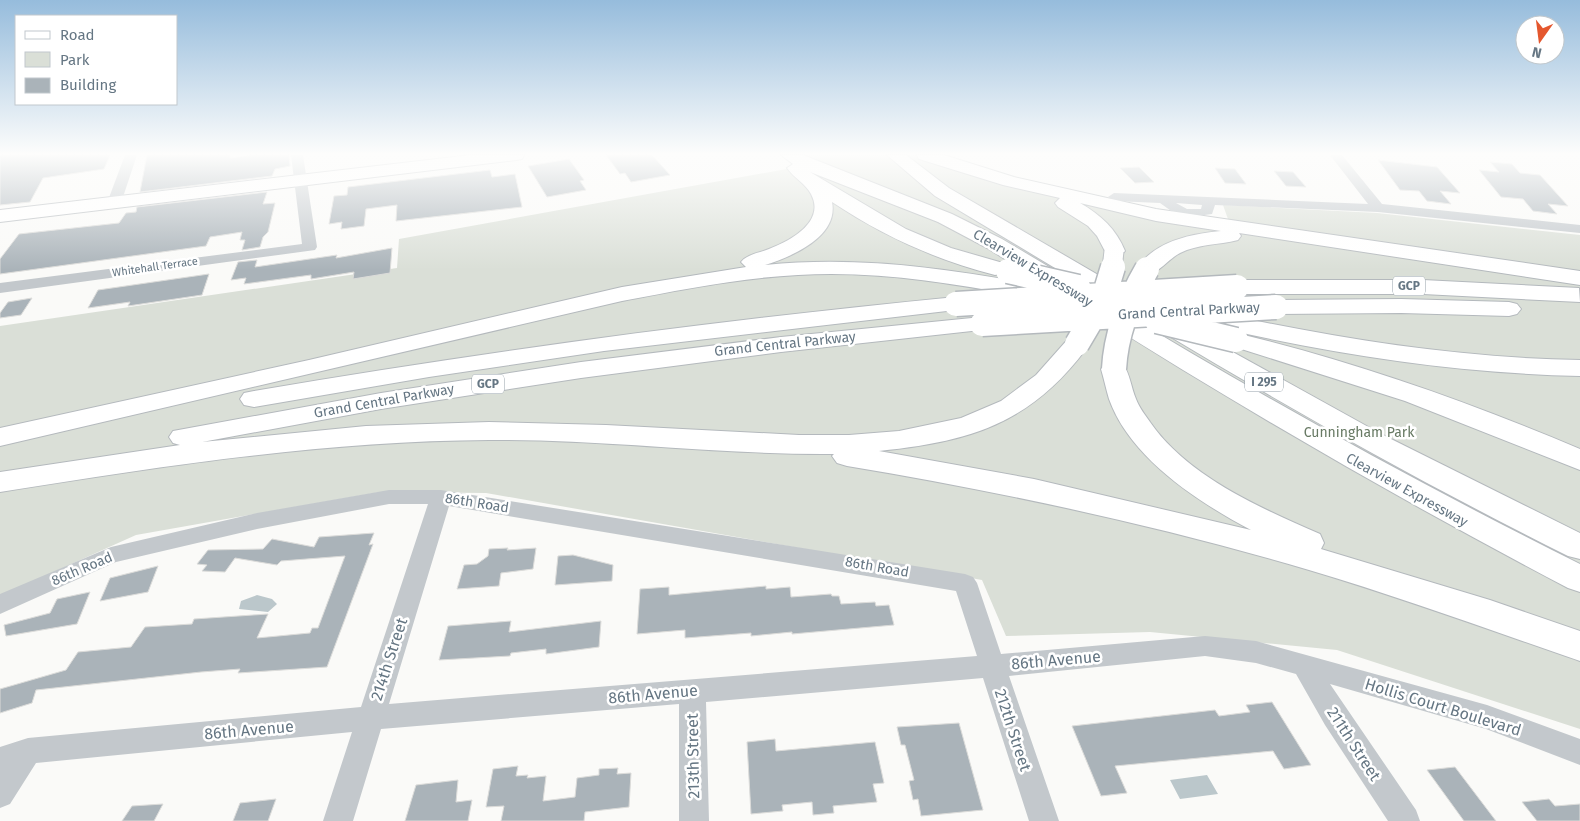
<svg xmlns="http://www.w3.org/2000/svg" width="1580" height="821" viewBox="0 0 1580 821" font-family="'Fira Sans',sans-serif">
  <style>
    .green { fill: #dadfd7 }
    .water { fill: #bbc7cb }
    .building { fill: #aab3b9; stroke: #dcdcda }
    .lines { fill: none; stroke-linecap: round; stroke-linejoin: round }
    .primary-casing { stroke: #b5babe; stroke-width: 2 }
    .motorway-casing { stroke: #b4b9bd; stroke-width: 2 }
    .minor { fill: #c3c8cc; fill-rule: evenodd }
    .primary { fill: #fff; fill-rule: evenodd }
    .motorway { fill: #fff; fill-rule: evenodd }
    .motorway-bridge-far1-casing { stroke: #b4b9bd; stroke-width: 21; stroke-linecap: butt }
    .motorway-bridge-casing { stroke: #b4b9bd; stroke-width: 27; stroke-linecap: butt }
    .motorway-bridge-far1 { stroke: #fff; stroke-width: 19 }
    .motorway-bridge { stroke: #fff; stroke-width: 24 }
    .labels { text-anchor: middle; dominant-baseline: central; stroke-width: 5; stroke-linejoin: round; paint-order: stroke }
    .far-street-label { font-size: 11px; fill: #657683; stroke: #fff }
    .shield { fill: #fff; stroke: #939fa8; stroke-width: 1 }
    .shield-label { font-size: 12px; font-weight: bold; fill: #657683 }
    .street-label { font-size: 14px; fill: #657683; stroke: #fff }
    .park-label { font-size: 14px; fill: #687a64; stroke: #fff }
    .near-street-label { font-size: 16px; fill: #657683; stroke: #fff }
  </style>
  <rect width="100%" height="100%" fill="#fafaf8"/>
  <path class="green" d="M801 155H917L1073 201 1229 222 1223 205 1377 213 1580 235V729L1337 650 1150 632 1006 636 982 580 486 493 380 492 136 535 0 596V326L397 268 399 239 814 164Z"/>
  <path class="water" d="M257 595 272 599 277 604 268 612 239 609 241 601Z
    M1207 775 1218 794 1180 799 1170 780Z"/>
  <path class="building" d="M0 155H110L104 169 43 178 30 202 0 205Z
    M147 155H230V158L251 155H289L290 166 275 169 272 176 140 192Z
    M606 155H652L670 175 631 182 625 173 620 174Z
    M569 159 584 180 580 181 586 190 547 197 528 166Z
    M1378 160 1437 167 1460 193 1440 191 1451 204 1427 201 1419 191 1400 190Z
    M1490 162 1512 164 1520 173 1540 175 1568 206 1548 204 1557 214 1533 211 1523 199 1501 197 1479 170 1499 172Z
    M1139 167 1154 182 1135 183 1120 168Z
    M1215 168 1235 169 1246 184 1225 183Z
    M490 170 492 177 515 174 522 207 396 221 397 205 366 209 364 226 341 229 342 222 329 224 334 196 347 195 348 187Z
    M1274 171 1293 172 1306 187 1286 186Z
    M267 192 263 204 275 203 268 232 263 237 260 247 242 250 245 240H240L242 232 210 237 206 246 0 274V259L19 234 119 223 126 213 136 212 137 207Z
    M392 248 390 273 353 279 354 272 311 279V275L244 284 246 278 231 280 238 262 257 260 255 267 337 255 336 258Z
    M209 274 202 295 128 306 130 302 88 308 98 290Z
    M32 298 21 315 0 318V313L8 302Z
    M374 533 369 545 373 544 327 667 238 673 240 669 201 672 36 690 32 703 0 713V689L66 670 78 652 131 647 145 627 192 624 194 619 268 614 257 638 310 633 312 628H318L345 556 281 561 277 565 235 558 225 572 202 571 207 565 197 564 208 550 263 549 272 539 314 547 319 537Z
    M508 548 507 550 536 548 533 569 501 573 499 586 457 589 464 565 477 564 488 556 489 549Z
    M573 555 613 565 612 581 555 585 558 556Z
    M158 566 148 592 100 601 110 578Z
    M766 586V589L790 587 791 597 831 594 832 596H839L841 604 875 602 876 606 889 605 894 625 792 634V632L751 636V633L685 638V630L637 634 640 589 669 587V595Z
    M90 592 77 624 6 636 4 625 50 613 57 599Z
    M511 621 509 632 601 621 599 647 546 654V649L511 653 510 656 439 660 448 626Z
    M1272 702 1311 765 1284 769 1273 751 1115 766 1127 793 1101 796 1072 726 1215 710 1219 716 1250 712 1246 705Z
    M959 723 983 810 921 816 918 799 913 800 909 781 914 780 905 745H901L897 727Z
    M775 739 776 751 875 742 884 783 873 784 877 802 833 806 834 813 813 815 812 802 782 805 783 811 751 814 747 742Z
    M518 766 516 776 528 775 527 778 546 776 543 801 575 797 577 778 599 775V769L618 768 617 774 631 773 629 807 585 812 584 821H501L504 806 486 807 493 769Z
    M1455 767 1496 821H1464L1427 770Z
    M458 780 456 802 472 800 468 821H405L416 785Z
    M276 799 268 821H233L240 803Z
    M1549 799 1555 806 1580 804V821H1537L1522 802Z
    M163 804 154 821H122L132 806Z"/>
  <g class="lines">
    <g class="primary-casing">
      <path id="primary" d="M471 155H524L522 159 516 160 0 222V210Z"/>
    </g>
    <g class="motorway-casing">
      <path id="motorway" d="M781 155H803L952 214 1002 239 1066 277 1069 282 1066 287 1058 289 1050 287 987 248 938 222 810 172 906 229 951 248 1003 263 1006 268 1003 273 995 275C936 260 883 236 832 202 839 237 791 257 765 265 859 255 951 269 1043 286L1051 288 1054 293 1051 298 1043 300C962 285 881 270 798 275 739 278 680 290 622 301L0 446V428L309 360 622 287 746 267 741 262C747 254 760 253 769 249 790 241 826 222 811 194 806 184 794 178 787 168L793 164Z
        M887 155H906L949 188 1136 297 1140 302 1136 307 1128 309 1120 307 935 196Z
        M917 155H944L1014 177 1156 209 1580 271V285L1239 233 1241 236 1238 240C1218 245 1198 244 1180 253 1165 261 1157 278 1139 274L1136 269C1155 241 1190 234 1221 231L1156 221 1080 203C1101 215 1116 229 1125 251L1121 255 1114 257 1107 255 1097 236 1088 226 1058 207 1055 203 1060 198 1003 185 919 159Z
        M1237 280H1423L1579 288 1580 302 1423 294H1237L1229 292 1226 287 1229 282Z
        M956 297 964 299 968 304 964 309 604 351 429 377 254 407 244 405 240 399 244 393 254 391C487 351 721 320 956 297Z
        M1401 299 1509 302 1517 304 1521 309 1517 314 1509 316 1401 313 1276 314 1268 312 1264 307 1268 302 1276 300Z
        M1101 302 1109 304C1263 397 1419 484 1580 564V592L1568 588C1406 503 1248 412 1093 314L1089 309 1093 304Z
        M1190 307C1319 335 1447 358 1580 360V376C1445 373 1312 351 1182 319L1178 314 1182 309Z
        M982 317 990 319 994 324 990 329 781 352 581 378 381 409 202 442 366 426 489 422 606 425 799 435H849L899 431 961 418 1001 401 1036 375 1068 339 1077 337 1086 339 1089 344 1086 349C1030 424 969 442 879 451L1034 479 1251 530C1198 502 1130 458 1109 399 1106 389 1104 379 1101 369L1105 364 1114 361 1123 364C1130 374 1131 387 1136 399 1139 407 1145 415 1150 422 1187 476 1262 509 1320 534L1324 543 1321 549 1490 600 1580 631V661C1490 630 1400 597 1309 570 1157 525 1003 492 847 466L837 463 832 456 834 454C719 455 604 439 489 440 325 441 162 466 0 492V472L180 445 173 443 169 437 173 431 381 393 581 362 781 337Z
        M1167 318 1175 320 1381 434 1580 533V559L1568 556C1428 486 1292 410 1159 330L1155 325 1159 320Z
        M1244 335C1359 363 1471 403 1580 449V470L1405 401 1235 347 1232 342 1235 337Z"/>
    </g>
    <path class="minor" d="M125 155H137L121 203 114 207 109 206 107 203Z
      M291 155H303L317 247 315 250 0 293V283L302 244Z
      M1330 155H1342L1382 204 1580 225V233L1378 212 1215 205 1212 214 1190 217 1174 213 1160 203 1114 201 1108 197 1114 193 1368 204ZM1176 203 1202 205 1201 209H1187Z
      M389 490H441L965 574 973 577 977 583 1001 654 1205 636 1256 641 1487 705 1580 739V765L1486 729 1330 684 1416 810 1420 821H1388L1325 725 1296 674 1256 663 1205 656 1009 676 1059 821H1029L983 678 706 702 709 821H679V704L381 729 353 821H323L352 732 36 763 10 804 0 808V747L28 738 361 707 428 504H389L257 529 116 562 0 614V594L111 547 257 513ZM449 506 956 591 977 656 389 704Z"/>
    <use href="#primary" class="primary"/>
    <use href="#motorway" class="motorway"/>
    <g class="motorway-bridge-far1-casing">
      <path id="motorway-bridge-far1" d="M1112 269 1114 251"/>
    </g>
    <g class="motorway-bridge-casing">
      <path id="motorway-bridge" d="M1008 271 1078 287
        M956 304 1237 287
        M1157 321 1236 340
        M982 324 1276 307
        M1077 344 1103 300 1113 267
        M1114 369C1116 332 1129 300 1147 269"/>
    </g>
    <use href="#motorway-bridge-far1" class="motorway-bridge-far1"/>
    <use href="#motorway-bridge" class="motorway-bridge"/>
  </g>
  <linearGradient id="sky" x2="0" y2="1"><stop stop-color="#96bcdc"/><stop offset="0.57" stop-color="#fdfdfc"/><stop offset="1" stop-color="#fdfdfc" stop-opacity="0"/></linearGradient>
  <rect width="1580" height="270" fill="url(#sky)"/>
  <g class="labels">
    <g class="far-street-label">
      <text transform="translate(155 267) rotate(-8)">Whitehall Terrace</text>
    </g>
    <g class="shield">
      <rect x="1393" y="276.5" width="32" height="19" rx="4"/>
      <rect x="1245" y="372.5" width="38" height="19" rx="4"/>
      <rect x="472" y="374.5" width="32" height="19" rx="4"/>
    </g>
    <g class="shield-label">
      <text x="1409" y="286">GCP</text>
      <text x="1264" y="382">I 295</text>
      <text x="488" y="384">GCP</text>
    </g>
    <g class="street-label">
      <text transform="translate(1033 268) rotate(31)">Clearview Expressway</text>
      <text transform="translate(1189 311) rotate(-3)">Grand Central Parkway</text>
      <text transform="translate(785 344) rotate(-6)">Grand Central Parkway</text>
      <text transform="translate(384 401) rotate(-10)">Grand Central Parkway</text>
      <text transform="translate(1407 490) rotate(29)">Clearview Expressway</text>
      <text transform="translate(477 503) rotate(9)">86th Road</text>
      <text transform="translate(877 567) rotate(10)">86th Road</text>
      <text transform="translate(82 569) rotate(-23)">86th Road</text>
    </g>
    <g class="park-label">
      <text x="1359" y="432">Cunningham Park</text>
    </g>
    <g class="near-street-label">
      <text transform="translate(389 659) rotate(-72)">214th Street</text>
      <text transform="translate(1056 660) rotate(-5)">86th Avenue</text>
      <text transform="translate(653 694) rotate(-5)">86th Avenue</text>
      <text transform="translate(1443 707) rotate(17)">Hollis Court Boulevard</text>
      <text transform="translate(249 730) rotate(-5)">86th Avenue</text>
      <text transform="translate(1013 730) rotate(72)">212th Street</text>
      <text transform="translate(1354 744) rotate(57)">211th Street</text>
      <text transform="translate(693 756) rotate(-91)">213th Street</text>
    </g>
  </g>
  <rect x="15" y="15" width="162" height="90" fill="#ffffff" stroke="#c1c8cd"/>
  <rect x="25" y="31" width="25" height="8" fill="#ffffff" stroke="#c1c8cd"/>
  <text x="60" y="40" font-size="15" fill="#657683">Road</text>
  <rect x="25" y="52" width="25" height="15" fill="#dadfd7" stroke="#c1c8cd"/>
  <text x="60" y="65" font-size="15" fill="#657683">Park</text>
  <rect x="25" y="78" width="25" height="15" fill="#aab3b9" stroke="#c1c8cd"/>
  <text x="60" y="90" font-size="15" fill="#657683">Building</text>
  <g transform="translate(1540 40) rotate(194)"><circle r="24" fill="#ffffff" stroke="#c1c8cd"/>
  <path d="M0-4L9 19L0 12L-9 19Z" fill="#e4572e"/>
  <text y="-8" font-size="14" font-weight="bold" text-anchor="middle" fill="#657683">N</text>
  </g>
</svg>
